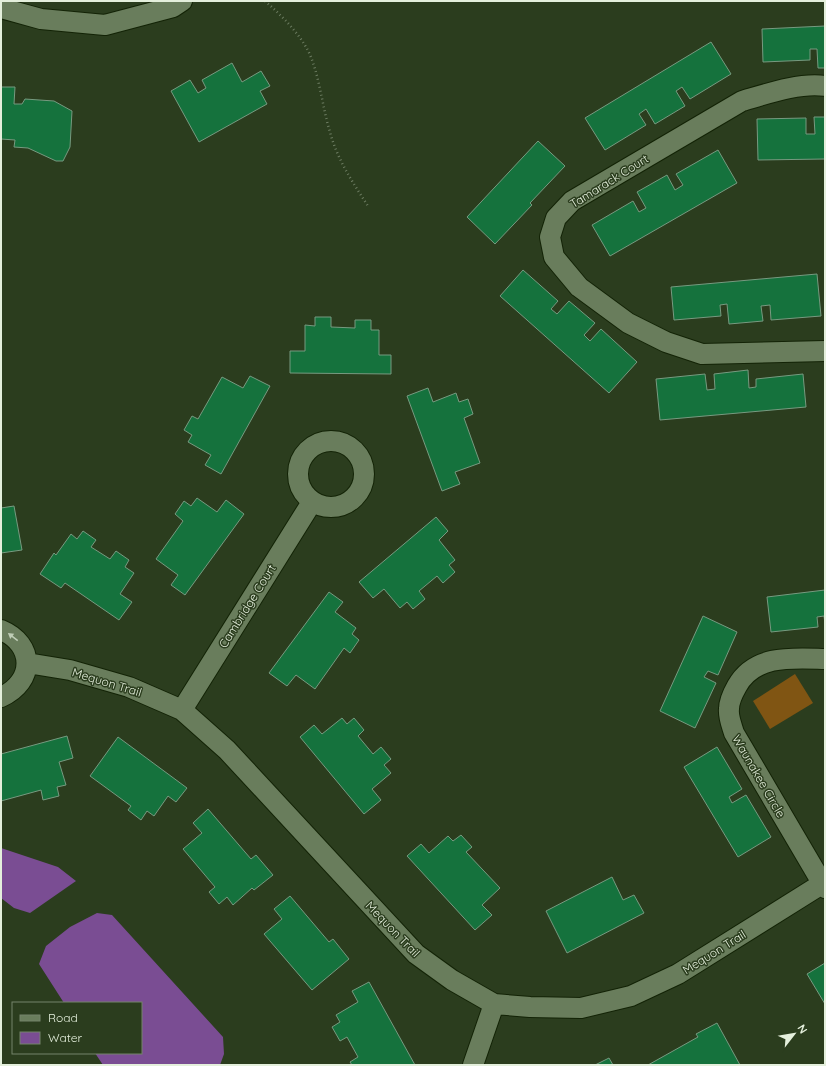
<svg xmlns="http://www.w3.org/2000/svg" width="826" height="1066" viewBox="0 0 826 1066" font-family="Quicksand,sans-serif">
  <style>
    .green { fill: #805513 }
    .water { fill: #7a4d93 }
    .building { fill: #15723d; stroke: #779a80 }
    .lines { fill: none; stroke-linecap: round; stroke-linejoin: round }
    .street-casing { stroke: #132306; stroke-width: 22 }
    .path { stroke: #6c7c61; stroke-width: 2.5; stroke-dasharray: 1 3; stroke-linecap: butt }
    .street { stroke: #697d5c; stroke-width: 20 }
    .oneway { fill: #bfcdb6 }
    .labels { text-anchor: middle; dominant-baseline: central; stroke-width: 3; stroke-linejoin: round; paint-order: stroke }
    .street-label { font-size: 12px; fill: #e4efdc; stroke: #2b3d1e }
  </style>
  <rect width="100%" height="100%" fill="#2b3d1e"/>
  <path class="green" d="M795 674 813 703 770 729 753 701Z"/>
  <path class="water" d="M1 848 58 867 76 881 30 913 14 908 1 898Z
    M97 913 112 915 223 1037 224 1054 220 1065H103L95 1053H141V1003H64L39 964 46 946 70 927Z"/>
  <path class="building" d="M825 26V68H818L817 49H810V60L763 62 762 29Z
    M711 42 731 74 690 99 682 87 676 91 685 106 655 124 646 109 639 114 646 125 605 150 585 118Z
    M232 63 242 82 261 71 270 86 260 91 267 104 199 142 171 91 190 80 198 93 206 88 202 80Z
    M1 87H15L14 104H22L25 99 54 101 72 111 70 147 63 161H56L28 148 14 147 15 140 1 139Z
    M814 117H825V159L758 160 757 119 806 118V134H815Z
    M538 141 565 166 530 203 532 205 495 244 467 217Z
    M718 150 737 183 610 256 592 225 633 201 639 212 646 208 637 192 667 175 675 190 683 185 676 174Z
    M523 270 558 301 551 309 557 314 569 301 595 323 584 335 590 341 601 329 637 362 609 393 500 296Z
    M817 274 821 316 771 320 770 305 761 306 763 321 729 324 727 304 720 305 721 316 674 320 671 287Z
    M315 317H331V327L355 328V320H371V330H379V355H391V374L290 373V351H305V325L315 326Z
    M748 370 749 388 756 387V379L803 374 806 407 660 420 656 379 705 374 707 390 715 389 714 374Z
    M250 376 270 386 221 474 205 465 211 455 188 442 192 435 184 430 192 416 198 419 222 377 243 388Z
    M428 388 433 402 456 393 459 402 468 399 473 414 464 418 480 463 455 472 460 484 442 491 407 396Z
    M197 498 217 512 226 500 244 514 185 595 171 585 178 575 156 559 183 521 175 514 184 501 191 506Z
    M14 506 22 550 1 553V508Z
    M436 517 448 531 439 540 455 560 449 565 455 572 443 583 437 576 419 591 425 599 413 609 407 602 400 608 384 589 373 598 359 582Z
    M83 531 96 540 91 547 110 559 116 551 129 560 125 567 134 573 120 594 132 602 119 620 65 583 61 588 40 574 54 553 56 555 71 534 77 539Z
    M825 590V624L824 616 817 617 818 627 771 632 767 597Z
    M329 592 343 602 335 612 356 628 352 634 359 640 350 653 344 648 315 689 296 675 287 686 269 673Z
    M703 616 737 632 718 675 708 671 704 677 716 683 695 728 660 711Z
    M342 718 347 724 354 718 364 730 358 736 373 754 381 747 391 759 384 765 391 773 372 789 381 800 364 814 300 737 314 725 322 734Z
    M67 736 73 758 59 762 66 785 57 787 59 796 43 800 41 790 1 801V754Z
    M118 737 187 788 176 802 168 796 154 816 147 811 141 820 128 810 131 806 90 776Z
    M717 747 742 789 729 797 732 803 746 795 771 837 738 857 684 767Z
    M208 809 251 859 256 855 273 875 254 890 252 888 233 905 227 897 219 904 209 892 215 887 183 849 202 833 193 823Z
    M461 835 472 847 466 852 500 888 482 905 492 915 475 930 407 856 421 844 429 853 448 836 453 841Z
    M612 877 623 900 634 895 644 913 567 953 546 911Z
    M290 896 329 942 333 939 349 959 312 990 264 934 282 919 274 909Z
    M825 963V1004L807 974Z
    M369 982 415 1065H352L350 1062 358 1057 347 1037 340 1041 332 1027 340 1022 336 1015 358 1002 352 991Z
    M717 1023 740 1065H648L698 1037 696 1034Z
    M609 1058 613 1065H595Z"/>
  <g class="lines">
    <g class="street-casing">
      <path id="street" d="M1 8 41 19 105 25 173 7 182 1
        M825 86C801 82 766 94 742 101L572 201 556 218 550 237 554 257 579 287 628 323 666 342 702 354 825 351
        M298 474a33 33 0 1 1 66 0a33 33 0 1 1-66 0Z
        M1 630C35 644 35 682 1 697
        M825 659C793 658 755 654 737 686 733 693 729 701 729 709 728 717 732 726 734 733L825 888
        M27 663 70 670 129 687 182 710 227 750 416 954 452 980 494 1004 530 1007 581 1008 631 996 678 974 825 882
        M182 710 312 502
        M473 1065 494 1004"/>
    </g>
    <path class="path" d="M265 1C280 14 296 30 306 47 319 69 322 107 330 132 337 159 353 183 368 206"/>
    <use href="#street" class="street"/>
  </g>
  <defs><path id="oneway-solid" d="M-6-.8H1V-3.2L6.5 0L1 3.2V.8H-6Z"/></defs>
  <use class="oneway" href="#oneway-solid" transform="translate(13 637) rotate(-142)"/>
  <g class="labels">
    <g class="street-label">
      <text transform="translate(609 181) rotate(-32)">Tamarack Court</text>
      <text transform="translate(247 606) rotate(-58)">Cambridge Court</text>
      <text transform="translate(107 682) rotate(17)">Mequon Trail</text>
      <text transform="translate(759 776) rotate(60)">Waunakee Circle</text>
      <text transform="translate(393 929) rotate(46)">Mequon Trail</text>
      <text transform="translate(714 952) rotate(-32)">Mequon Trail</text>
    </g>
  </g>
  <rect width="826" height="1066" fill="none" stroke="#e4efdc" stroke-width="4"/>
  <rect x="12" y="1002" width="130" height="52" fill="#2b3d1e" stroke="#75846a"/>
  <rect x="20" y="1015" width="20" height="6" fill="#697d5c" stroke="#75846a"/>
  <text x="48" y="1022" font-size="12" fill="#e4efdc">Road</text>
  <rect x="20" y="1032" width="20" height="12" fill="#7a4d93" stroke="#75846a"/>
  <text x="48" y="1042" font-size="12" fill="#e4efdc">Water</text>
  <g transform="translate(794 1034) rotate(59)" stroke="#2b3d1e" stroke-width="3" paint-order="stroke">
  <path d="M0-3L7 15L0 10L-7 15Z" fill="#e4efdc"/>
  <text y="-6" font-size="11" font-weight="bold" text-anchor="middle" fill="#e4efdc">N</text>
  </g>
</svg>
